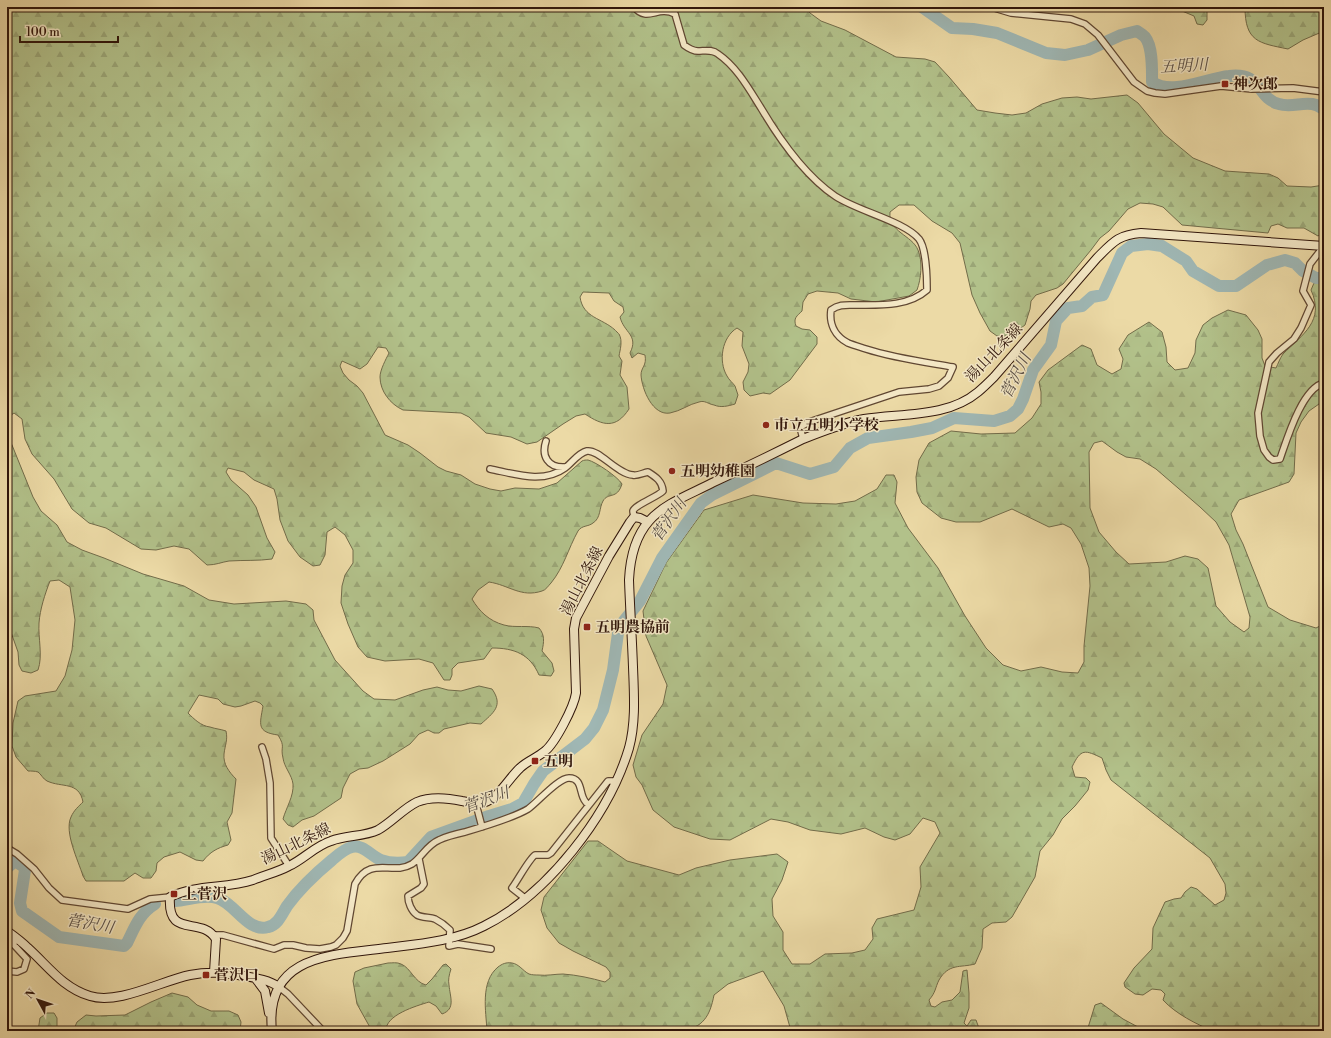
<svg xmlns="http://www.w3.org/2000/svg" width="1331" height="1038" viewBox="0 0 1331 1038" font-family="'Libre Bodoni','Noto Serif JP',serif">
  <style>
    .forest { fill: url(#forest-firs); stroke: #726c4a; fill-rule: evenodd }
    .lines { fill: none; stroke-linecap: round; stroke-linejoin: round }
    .river { stroke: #9fb7b4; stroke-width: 12 }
    .street-casing { stroke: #604732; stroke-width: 8 }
    .secondary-casing { stroke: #31160b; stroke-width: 10 }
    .street { stroke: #f3e7c5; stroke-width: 5.5 }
    .secondary { stroke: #f3e7c5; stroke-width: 8 }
    .poi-dot { fill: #8f2418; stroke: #f3e7c5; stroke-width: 1.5 }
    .labels { text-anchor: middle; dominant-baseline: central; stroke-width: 3; stroke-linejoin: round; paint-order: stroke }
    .poi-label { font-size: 15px; font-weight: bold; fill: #31160b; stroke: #f3e7c5; text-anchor: start }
    .street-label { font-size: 15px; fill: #31160b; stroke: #f3e7c5 }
    .water-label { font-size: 16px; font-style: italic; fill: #584e46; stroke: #f3e7c5 }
  </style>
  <defs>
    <pattern id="forest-firs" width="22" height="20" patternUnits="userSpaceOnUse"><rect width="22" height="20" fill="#b2c18a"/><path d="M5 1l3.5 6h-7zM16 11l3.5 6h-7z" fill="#9aa576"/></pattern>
  </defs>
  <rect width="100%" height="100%" fill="#ecdaa6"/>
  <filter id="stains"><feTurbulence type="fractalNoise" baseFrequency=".005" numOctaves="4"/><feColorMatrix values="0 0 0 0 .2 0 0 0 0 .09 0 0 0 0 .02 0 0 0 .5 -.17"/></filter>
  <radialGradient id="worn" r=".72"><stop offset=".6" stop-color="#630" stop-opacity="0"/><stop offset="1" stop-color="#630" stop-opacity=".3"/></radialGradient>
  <path class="forest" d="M7 7H805L810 13 821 21 845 30 896 57 925 59 935 62 949 77 977 110 995 113 1012 115 1026 113 1042 104 1062 98 1077 97 1091 99 1127 95 1138 103 1164 134 1193 158 1225 171 1269 174 1278 178 1287 186 1311 187 1324 185V232L1318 236 1304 228H1287L1278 224 1271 226 1268 233 1182 225 1163 207 1153 204 1140 203 1128 209 1109 231 1100 238 1091 250 1063 284 1057 288 1036 295 1031 301 1030 309 1025 325 1010 336H997L990 331 980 313 972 295 960 243 952 233 932 221 914 205H899L890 212C888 232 912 235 918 250 923 262 921 279 917 290L909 296 876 302 851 299 838 293 817 291 808 294 803 302 802 311C797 316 793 318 796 326L802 329 810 330 817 337V344L790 380 770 394 763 393 750 396 744 390 743 382 748 372 749 364 742 346 743 332 737 328C722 337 718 361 727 376 729 380 733 383 735 386 736 389 737 392 738 395L735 404C728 406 721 408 714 405 708 404 705 400 699 402 689 404 681 411 670 413 653 416 642 390 641 375 641 367 647 366 645 355L638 353 632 358 630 353C639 335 624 333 620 317L624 312 623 307 614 301 609 293 583 292 580 297C583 318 602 318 615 330 615 330 619 334 619 334 623 341 620 350 619 356L622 361 620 375 627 387 629 409C616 429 603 426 585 414L576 416 563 424 537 442 527 444 511 437 486 433 469 417 461 413 403 410C390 404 380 391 380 377 380 370 386 359 389 353L386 348 378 347 367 364 360 369 342 361 340 366 343 373 349 380 357 386 363 393 385 435 408 445 420 453 438 467 446 471 461 475 475 484 490 489 501 491 515 488 539 489 557 483 582 461C584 460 586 460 588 460 596 462 618 477 622 484 617 500 608 492 603 501 599 508 601 518 593 523 588 527 582 525 578 531 568 549 564 567 551 583 548 586 546 590 542 591 521 598 509 585 489 582L478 590 472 599C479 611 489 621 504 625 515 628 528 625 539 628 545 635 544 642 542 651L552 663 554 671 551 676 539 675C530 654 514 648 492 648L484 659 458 663 452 669V675L450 680H444L433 663 419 659 385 661 367 657 358 647 348 624 341 603 342 586 345 575 353 563V550L345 535 335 527 327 532 325 555 320 565 313 566 300 557 288 541 280 520 277 499 274 489 254 480 244 472 228 468 226 472 231 480 248 495 256 507 267 538 275 552 272 559C258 561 244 560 229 561 222 562 216 565 207 565L189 549 174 546 156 550 141 549 106 528 89 523 72 509 54 479 32 454 25 439 22 419 14 413 7 418Z
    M1167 7H1207V20L1203 25 1197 24 1194 16 1182 11Z
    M1245 7H1324V31L1303 40 1288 49C1259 43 1245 42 1245 7Z
    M1324 282V392L1323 399 1319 404 1309 411 1301 422 1296 433 1294 474 1289 482 1239 500 1231 514 1236 530 1243 544 1268 607 1290 620 1316 628 1324 624V1031H1213C1196 1024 1176 1014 1163 1000L1165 994 1161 990 1152 989 1143 995 1135 994 1125 987 1124 983 1134 968 1152 949 1153 928 1165 902 1174 899 1181 898 1185 892 1191 887 1197 889 1215 905 1224 900 1226 893 1225 884 1210 858 1111 780 1106 770 1102 758C1085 750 1081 748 1072 767L1075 777 1086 778 1090 782 1088 790 1075 806 1062 819 1053 835 1040 851 1035 877 1012 917 1006 922 992 923 983 929 982 948 975 964C960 968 949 963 939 980 935 988 936 992 929 1000L931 1006 935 1007 942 1002 952 1000 960 992 963 971 967 970 969 993V1008L964 1023 967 1026 971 1020H976L980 1031H791L784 1006 763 971 728 984 714 995C710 1016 703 1028 681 1031H487C486 1011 480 982 498 967 502 964 506 962 512 963 519 964 523 971 529 974 532 975 536 975 538 975 547 976 555 974 563 974 577 975 591 978 605 982L610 978V972L606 967 573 951 559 943 547 928 541 910 544 897 588 841H598L627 861 679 875 696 868 730 860 777 854 788 862 782 880 772 899 773 916 783 932V950L792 964H810L825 954 852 953 865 950 873 939 872 928 877 919 914 910 921 887 920 867 940 833 935 822 923 818 910 834 895 840 884 837 865 828 841 834 810 830 788 822 771 819 730 840 710 839 674 827 653 810 642 785 636 777 633 765 642 735 663 704 667 685 646 636 643 611 666 563 704 510 753 495 803 503 836 504 855 501 877 489 886 475H894L897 482 895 503 908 528 938 568 965 616 986 648 1003 665 1021 671 1041 667 1062 672 1078 673 1084 662V646L1090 586 1089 568 1081 544 1071 528 1063 524 1049 527 1012 509 980 522H956L941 518 922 503 917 492 916 477 919 460 929 443 951 431 981 434 1015 433 1032 418 1041 404V392L1039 382 1048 370 1082 345 1091 349 1097 365 1112 374 1121 369 1123 359 1119 349 1128 335 1149 322 1162 332 1166 347 1167 362 1175 370 1188 368 1195 353 1196 340 1203 325 1212 318 1228 310 1246 315 1258 330 1262 339V358L1265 366 1276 368C1278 364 1280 358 1283 354 1303 334 1325 321 1311 290L1314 283ZM1102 441 1117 452 1126 457 1140 459 1156 469 1200 507 1216 522 1229 545 1250 617 1249 628 1244 632 1230 622 1216 606 1208 568 1198 559 1185 556 1166 562 1129 564 1116 552 1099 532 1090 508 1089 452 1094 443Z
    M7 436 12 445 33 497 41 511 57 525 67 542 82 550 104 558 143 574 184 586 209 600 234 604 286 601 306 604 313 610 314 620 335 660 363 691 374 699 395 700 423 690 437 687 448 690 461 691 479 686 492 689C504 706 493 713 481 724L470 723 444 729 439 733H434L428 730 419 734 410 744 383 761 368 768 359 769 350 774 343 788 341 798 314 816 302 820 293 827 288 825 283 819C286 808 294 796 293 784 292 775 284 767 283 758 280 746 286 748 278 735 256 732 260 724 263 706L260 703 255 701 241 706 235 707 223 704 218 699 199 695 188 713C194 719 201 726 210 727 216 729 220 729 226 731 228 740 225 745 224 754 223 764 229 772 236 779L232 813 227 822 231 840 228 845C217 848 210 852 203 861L196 860 180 852 164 857 157 863 156 871 151 878H143L135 873 124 881H86L83 876C78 860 64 832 71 817 74 810 79 806 83 802 79 781 62 788 47 781 43 779 41 774 38 772 35 771 31 771 28 771L16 757 12 746 13 723 18 701 25 696 56 691 65 676 72 650 75 620 70 587 59 580 50 581C45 594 40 609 39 623 38 638 43 656 38 670L31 673 22 671 19 665 18 652 7 621Z
    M388 963C392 963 397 962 401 964 411 968 414 982 426 985L432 979 443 965 446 964 451 969C449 975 448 980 449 985 450 997 456 1009 442 1014L436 1006 429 1002C416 1006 385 1015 386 1031H372L357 1004 353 981 355 972 364 968Z
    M172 993 188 997 197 1005 211 1011H229L238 1015 241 1022 240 1031H73L77 1022 86 1015 96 1016 125 1015 151 1002Z
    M1101 1003 1123 1019 1138 1027 1150 1031H1087L1095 1005Z
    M47 1013H54L57 1018V1031H38L40 1018Z"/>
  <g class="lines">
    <path class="river" d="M922 7 952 28 973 29 997 33 1046 53 1065 55 1088 50 1121 35 1137 31C1140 33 1143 35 1145 37 1153 47 1152 70 1152 82 1172 96 1207 78 1229 76 1263 72 1256 98 1279 104 1291 108 1305 101 1316 105 1319 106 1321 108 1324 109
      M7 868 14 862H17L24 867 25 870 20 903 22 911 59 937 124 946 127 943C135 927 139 914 155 904
      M175 901C188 900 205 894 217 898 235 903 248 933 268 927 278 925 282 914 287 906 300 888 315 874 332 860 338 855 344 849 352 847 363 844 371 856 381 860 389 863 400 863 408 862L431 837 489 816 512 809 523 803 534 784 543 771 585 739 594 728 603 710 613 670 618 633 623 622 640 601 662 558 701 503 712 495 776 463 810 474 834 467 850 448 868 438 911 432 932 428 954 418 994 421 1010 416 1018 409 1023 399 1033 370 1051 345 1056 321 1068 308 1082 306 1092 297 1103 295 1122 253 1131 246 1148 244 1162 246 1186 261 1193 271 1219 286H1236L1267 265 1285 260 1295 263 1303 271 1316 278H1324"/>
    <g class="street-casing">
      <path id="street" d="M634 7C648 23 657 5 675 14L684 45C688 48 692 51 698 51 705 51 712 49 718 54 737 67 749 89 761 108 780 140 804 175 835 196 857 211 904 221 919 239 926 248 927 278 927 290 908 307 879 305 855 305 846 305 839 304 831 310 829 324 835 336 848 343 853 345 860 347 866 349 894 358 924 362 953 367L948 378 939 386 929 389 899 392 809 422 800 427 803 439
        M991 7 1011 13 1071 19 1085 24 1098 35 1134 82 1147 91 1155 93 1165 94 1221 86 1252 89 1293 88 1324 92
        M1324 246 1310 264 1303 291 1311 305 1301 328 1294 339 1277 353 1269 362 1258 413 1260 436 1264 450 1269 457 1273 460 1280 459C1287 439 1302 388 1324 383
        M546 441C541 456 548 468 565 467
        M490 469C515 474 543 484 565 468 572 463 578 453 587 451 599 449 617 474 633 475 637 476 643 473 648 472 656 477 662 481 663 491 657 497 635 505 633 511 633 513 634 515 634 517
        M262 747 266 759 270 783 271 838 289 866
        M476 804 482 827
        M7 848 17 854 34 869 49 888 62 900 128 909 150 899 170 897
        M419 859 424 884 421 888 408 896C408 902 411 911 417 915 422 918 430 917 435 919 441 922 446 926 450 930L449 946 458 944 491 949
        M526 899 512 888C518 880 529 859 535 855H548L551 853 589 805
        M214 935H223L274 949 284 945H293L306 948 320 949 331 947 336 945 343 938 347 931 355 884C371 855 392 876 412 864 422 857 427 845 439 840 447 836 456 834 465 832 482 827 513 818 528 809 538 802 558 778 569 778 583 778 579 794 585 801 586 803 588 804 589 805L608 781H617
        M7 971 17 972 24 969 27 959 14 945V936
        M279 987 288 994 323 1031"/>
    </g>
    <g class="secondary-casing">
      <path id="secondary" d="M7 931C14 936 22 942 28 948 48 966 63 988 90 996 118 1005 161 981 190 975 211 971 224 973 244 976 256 978 269 980 279 987
        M214 972 216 939C201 915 167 940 170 897 197 884 225 889 253 880 265 875 278 872 289 866 304 859 315 846 331 841 346 835 363 837 378 830 392 822 404 808 417 802 431 796 448 798 462 801 469 802 476 805 483 803 499 798 508 779 520 768 527 761 537 758 545 751 555 743 574 707 576 693L574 629 576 618 609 556 630 522 634 517 640 518 648 522
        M256 979 265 991 269 1013
        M272 1031C264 955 331 955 387 948 419 944 455 941 484 926 548 894 609 815 629 748 636 722 634 694 633 667 632 638 630 609 629 580 630 559 635 537 649 521 665 503 691 494 712 483 742 469 773 454 803 439 823 431 843 423 864 419 902 413 947 418 978 392 984 387 989 382 994 377L1097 258C1113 242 1118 235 1141 233L1324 246"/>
    </g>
    <use href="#street" class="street"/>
    <use href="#secondary" class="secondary"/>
  </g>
  <g class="poi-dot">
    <rect x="1221" y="80" width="8" height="8" rx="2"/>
    <circle cx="766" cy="425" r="4"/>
    <circle cx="672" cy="471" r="4"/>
    <rect x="583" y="623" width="8" height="8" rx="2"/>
    <rect x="531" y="757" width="8" height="8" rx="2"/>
    <rect x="170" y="890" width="8" height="8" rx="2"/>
    <rect x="202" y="971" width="8" height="8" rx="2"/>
  </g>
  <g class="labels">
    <g class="poi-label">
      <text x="1233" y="84">神次郎</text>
      <text x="774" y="425">市立五明小学校</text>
      <text x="680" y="471">五明幼稚園</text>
      <text x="595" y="627">五明農協前</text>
      <text x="543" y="761">五明</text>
      <text x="182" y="894">上菅沢</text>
      <text x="214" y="975">菅沢口</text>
    </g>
    <g class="street-label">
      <text transform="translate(994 353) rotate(-46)">湯山北条線</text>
      <text transform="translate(582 581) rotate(-63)">湯山北条線</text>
      <text transform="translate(296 844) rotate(-26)">湯山北条線</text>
    </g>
    <g class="water-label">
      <text transform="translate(1184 66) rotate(-3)">五明川</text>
      <text transform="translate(1016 376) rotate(-63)">菅沢川</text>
      <text transform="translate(669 520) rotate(-55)">菅沢川</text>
      <text transform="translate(486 800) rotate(-20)">菅沢川</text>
      <text transform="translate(90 924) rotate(10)">菅沢川</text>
    </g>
  </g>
  <rect width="1331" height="1038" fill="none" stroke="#ecdaa6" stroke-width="24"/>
  <rect x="8" y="8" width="1315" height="1022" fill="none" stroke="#31160b" stroke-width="2"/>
  <rect x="12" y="12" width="1307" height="1014" fill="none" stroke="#31160b"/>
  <g transform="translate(38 1000) rotate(310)" stroke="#f3e7c5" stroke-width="3" paint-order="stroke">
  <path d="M0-3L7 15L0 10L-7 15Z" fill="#31160b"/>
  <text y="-6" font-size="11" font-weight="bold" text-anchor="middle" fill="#31160b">N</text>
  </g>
  <path d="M20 36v6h98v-6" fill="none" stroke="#31160b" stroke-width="2"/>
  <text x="26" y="36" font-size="12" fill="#31160b" stroke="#f3e7c5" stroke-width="3" paint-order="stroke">100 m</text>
  <rect width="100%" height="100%" filter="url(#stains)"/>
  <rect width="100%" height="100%" fill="url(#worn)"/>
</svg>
